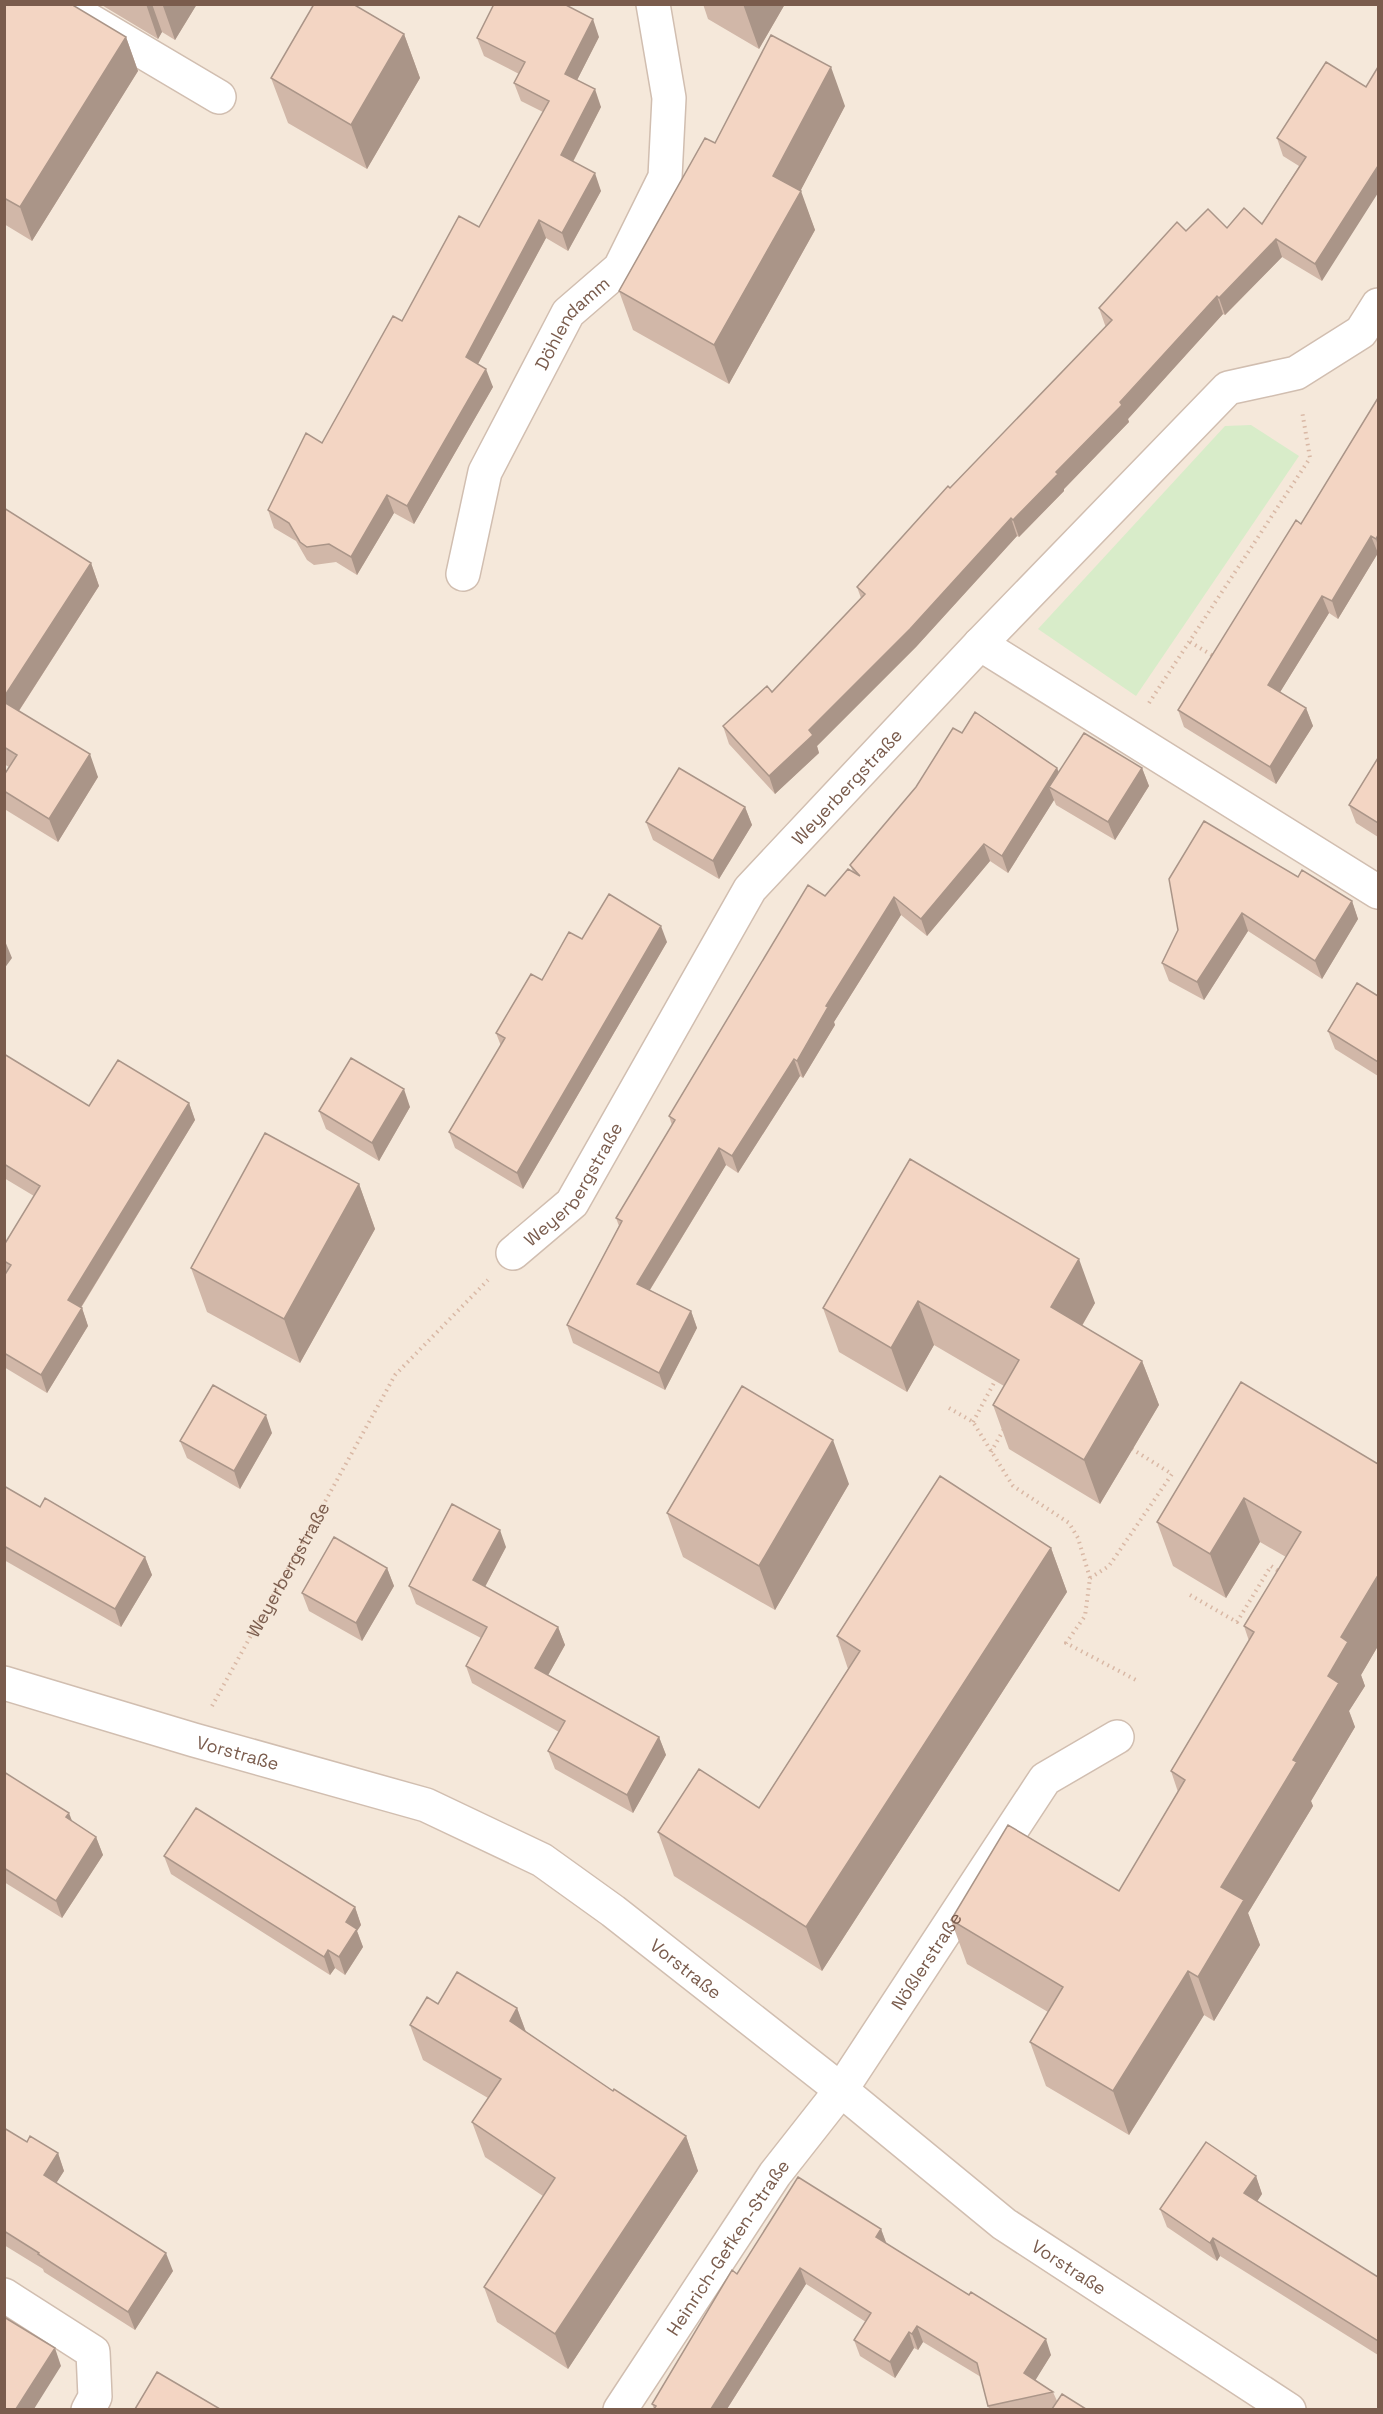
<svg xmlns="http://www.w3.org/2000/svg" width="1383" height="2414" viewBox="0 0 1383 2414" font-family="'Space Grotesk',sans-serif">
  <style>
    .residential { fill: #f5e8da }
    .green { fill: #d8ecc9 }
    .lines { fill: none; stroke-linecap: round; stroke-linejoin: round }
    .minor-casing { stroke: #d1beb0; stroke-width: 36 }
    .path { stroke: #d9b8a5; stroke-width: 4; stroke-dasharray: 1.5 4.5; stroke-linecap: butt }
    .minor { stroke: #fff; stroke-width: 33 }
    .wall { fill: #d1b7a8 }
    .shaded-wall { fill: #aa9588 }
    .building { fill: #f3d5c3; stroke: #aa9588; stroke-width: 1.5 }
    .labels { text-anchor: middle; dominant-baseline: central; stroke-width: 6; stroke-linejoin: round; paint-order: stroke }
    .street-label { font-size: 18px; fill: #7a5c4d; stroke: #fffaf3 }
  </style>
  <rect width="100%" height="100%" fill="#fdf6ec"/>
  <path class="residential" d="M5 5H1378V2409H5Z"/>
  <path class="green" d="M1251 425 1299 456 1136 696 1038 629 1225 426Z"/>
  <g class="lines">
    <g class="minor-casing">
      <g id="minor">
        <path d="M62 4 219 97"/>
        <path id="s2" d="M463 574 485 472 568 313 620 268 665 177 669 98 653 4"/>
        <path d="M980 644 1378 892"/>
        <path id="s3" d="M513 1253 572 1203 750 889 980 644 1228 388 1296 373 1361 332 1378 305"/>
        <path id="s4" d="M4 1683 194 1740 426 1805 542 1860 613 1911 841 2090 1004 2224 1289 2410"/>
        <path d="M4 2295 93 2352 95 2397 88 2410"/>
        <path id="s5" d="M620 2410 775 2174 841 2090 1045 1779 1117 1737"/>
      </g>
    </g>
    <g class="path">
      <path d="M1190 642 1215 657"/>
      <path d="M1149 703 1310 458 1302 411"/>
      <path d="M949 1408 973 1422 1013 1486 1069 1523 1078 1538 1090 1578 1085 1616 1066 1643 1136 1680"/>
      <path d="M973 1422 995 1381"/>
      <path d="M991 1452 1004 1429"/>
      <path d="M1090 1578 1109 1566 1172 1474 1132 1449"/>
      <path d="M1190 1595 1237 1622 1271 1566 1280 1572"/>
      <path id="s1" d="M212 1706 395 1375 488 1280"/>
    </g>
    <use href="#minor" class="minor"/>
  </g>
  <path class="wall" d="M100 4H197L175 40 162 32 158 39Z
    M703 4H785L759 49 708 19Z
    M4 6 126 37 138 71 32 241 4 224Z
    M404 34 420 78 367 169 288 123 271 78Z
    M599 37 577 80 601 107 573 162 601 191 568 251 546 238 478 364 493 387 414 524 394 513 357 575 336 562 314 565 307 560 296 541 274 528 268 510 322 443 402 321 479 227 543 112 521 101 514 83 519 74 484 56 477 38Z
    M1326 62 1322 281 1282 257 1225 315 1223 314 1128 419 1129 422 1064 489V491L1019 537 1017 536 916 647 817 746 819 753 775 794 729 744 723 726 772 692 861 598 857 587 950 488 1106 327 1105 325 1099 308 1186 231 1262 224 1299 166 1283 156 1277 138Z
    M845 106 800 191 815 230 729 384 633 330 619 291 715 143Z
    M1378 398V554V553L1338 619 1329 613 1280 692 1306 708 1313 726 1276 784 1184 727 1178 710 1301 524Z
    M4 508 91 563 99 586 19 711 98 777 58 842 6 810 4 807V775L9 767 4 764Z
    M962 733 1057 768 1059 772 1142 768 1149 786 1115 840 1056 805 1054 800 1008 873 990 861 927 936 901 915 834 1022 835 1025 803 1078 800 1076 738 1173 726 1165 650 1290 691 1311 697 1328 665 1390 573 1343 567 1325 619 1226 616 1218 672 1125 669 1116 825 896 853 872 850 865Z
    M1378 758V837L1356 823 1349 805Z
    M745 807 752 825 719 879 653 840 646 822Z
    M1298 877 1352 901 1358 919 1322 979 1248 931 1204 1000 1169 981 1162 963Z
    M582 939 667 942 523 1189 455 1148 449 1132 501 1046 496 1033 542 980Z
    M1378 996V1076L1335 1049 1328 1031Z
    M4 1054 89 1106 189 1103 195 1120 81 1308H82L88 1326 47 1393 4 1367V1245L34 1196 4 1178Z
    M410 1107 379 1161 326 1129 319 1111Z
    M910 1159 1095 1303 1082 1326 1142 1361 1159 1405 1100 1504 1009 1449 993 1405 1004 1386 934 1345 907 1392 839 1352 823 1308Z
    M359 1184 375 1229 300 1363 207 1312 191 1268Z
    M1241 1382 1378 1464V1646L1361 1675 1365 1686 1349 1711 1355 1727 1311 1801 1313 1806 1248 1913 1260 1945 1214 2021 1204 2015 1129 2135 1046 2086 1030 2042 1048 2012 967 1964 951 1920 1119 1891 1178 1792 1171 1771 1249 1641 1244 1626 1286 1557 1260 1542 1226 1598 1173 1566 1157 1522Z
    M272 1433 240 1489 187 1458 180 1441Z
    M849 1484 775 1610 683 1557 667 1513Z
    M4 1486 40 1507 145 1557 152 1575 121 1627 4 1560Z
    M506 1547 485 1587 558 1627 565 1645 548 1675 659 1737 666 1755 633 1813 555 1769 548 1751 559 1732 472 1683 466 1666 481 1638 416 1604 409 1586Z
    M1051 1548 1067 1592 822 1971 674 1876 658 1832 759 1808 848 1669 837 1636Z
    M387 1568 394 1586 362 1641 309 1611 302 1593Z
    M4 1772 72 1821 96 1837 103 1855 62 1918 4 1882Z
    M164 1856 355 1907 361 1925 357 1931 363 1947 345 1975 335 1968 330 1975 171 1874Z
    M438 2004 517 2008 526 2032 613 2091 686 2136 698 2171 568 2369 497 2322 484 2287 543 2196 485 2157 472 2122 488 2098 423 2060 410 2025Z
    M4 2128 27 2142 58 2153 64 2171 56 2183 173 2271 135 2330 44 2272 43 2269 4 2245Z
    M1256 2176 1262 2194 1257 2201 1378 2277V2355L1220 2256 1217 2261 1167 2227 1160 2209Z
    M881 2229 886 2243 1051 2355 1035 2380 1053 2392 1057 2401 1086 2409H989L981 2377 923 2342 918 2350 914 2348 895 2378 860 2356 854 2340 866 2322 806 2284 727 2409H654L652 2404 737 2274Z"/>
  <path class="shaded-wall" d="M146 4H152L162 32 158 39Z
    M164 4H197L175 40 163 6Z
    M743 4H785L759 49Z
    M593 19 599 37 571 92 565 74Z
    M404 34 420 78 367 169 351 125Z
    M126 37 138 71 32 241 20 207Z
    M831 67 845 106 792 207 801 191 815 230 729 384 714 345 773 176Z
    M595 89 601 107 567 173 561 155Z
    M1378 166V193L1322 281 1315 264Z
    M595 173 601 191 568 251 562 233Z
    M539 220 546 238 472 375 466 357Z
    M1276 239 1282 257 1225 315 1219 298Z
    M1217 296 1223 314 1128 419 1129 422 1064 489V491L1019 537 1013 520Z
    M486 369 493 387 414 524 407 506Z
    M387 495 394 513 357 575 351 557Z
    M1011 518 1017 536 916 647 817 746 819 753 775 794 769 776 809 730Z
    M1378 535V546L1376 539Z
    M1371 536 1378 553 1338 619 1332 601Z
    M91 563 99 586 11 723 4 707V697Z
    M1322 596 1329 613 1274 702 1268 685Z
    M1306 708 1313 726 1276 784 1270 767Z
    M90 754 98 777 58 842 49 819Z
    M1057 768 1063 785 1049 787 1054 800 1008 873 1002 856Z
    M1142 768 1149 786 1115 840 1108 822Z
    M745 807 752 825 719 879 713 861Z
    M984 844 990 861 927 936 921 919Z
    M894 897 901 915 834 1022 835 1025 803 1078 797 1061 826 1006Z
    M1352 901 1358 919 1322 979 1315 961Z
    M1242 913 1248 931 1204 1000 1197 982Z
    M661 926 667 942 523 1189 517 1173Z
    M5 941 12 958 4 969V942Z
    M794 1059 800 1076 738 1173 732 1156Z
    M404 1089 410 1107 379 1161 372 1143Z
    M189 1103 195 1120 75 1317 68 1300Z
    M719 1148 726 1165 643 1301 637 1284Z
    M359 1184 375 1229 300 1363 284 1319Z
    M1079 1259 1095 1303 1067 1351 1051 1307Z
    M918 1301 934 1345 907 1392 891 1348Z
    M82 1308 88 1326 47 1393 41 1375Z
    M691 1311 697 1328 665 1390 659 1373Z
    M1142 1361 1159 1405 1100 1504 1084 1460Z
    M266 1415 272 1433 240 1489 234 1471Z
    M833 1440 849 1484 775 1610 759 1566Z
    M1244 1498 1260 1542 1226 1598 1210 1554Z
    M500 1530 506 1547 479 1598 473 1580Z
    M1051 1548 1067 1592 822 1971 806 1927Z
    M145 1557 152 1575 121 1627 115 1609Z
    M387 1568 394 1586 362 1641 356 1623Z
    M1377 1577 1378 1581V1646L1361 1675 1365 1686 1349 1711 1355 1727 1311 1801 1313 1806 1248 1913 1260 1945 1214 2021 1198 1977 1221 1887 1293 1760 1328 1676 1341 1637Z
    M558 1627 565 1645 542 1686 535 1668Z
    M659 1737 666 1755 633 1813 627 1795Z
    M69 1813 76 1831 66 1817Z
    M96 1837 103 1855 62 1918 56 1901Z
    M355 1907 361 1925 357 1931 363 1947 345 1975 339 1957 346 1922Z
    M328 1950 335 1968 330 1975 324 1957Z
    M1188 1971 1204 2015 1129 2135 1113 2091Z
    M517 2008 530 2043 510 2021Z
    M686 2136 698 2171 568 2369 555 2334Z
    M58 2153 64 2171 50 2193 44 2175Z
    M1256 2176 1262 2194 1251 2211 1244 2193Z
    M881 2229 887 2245 876 2237Z
    M1213 2238 1220 2256 1217 2261 1210 2243Z
    M166 2253 173 2271 135 2330 128 2312Z
    M800 2268 806 2284 727 2409H711Z
    M917 2326 923 2342 918 2350 912 2334Z
    M909 2332 914 2348 895 2378 890 2362Z
    M1046 2339 1051 2355 1030 2389 1024 2373Z
    M55 2348 61 2366 34 2409H16Z"/>
  <path class="building" d="M6 4H71L126 37 20 207 4 198V6Z
    M314 4H353L404 34 351 125 271 78Z
    M494 4H564L593 19 565 74 595 89 561 155 595 173 562 233 539 220 466 357 486 369 407 506 387 495 351 557 329 544 307 547 300 542 289 523 268 510 306 433 322 443 393 316 402 321 459 216 479 227 549 101 514 83 525 62 477 38Z
    M771 35 831 67 773 176 801 191 714 345 619 291 705 138 715 143Z
    M1326 62 1366 87 1378 67V166L1315 264 1276 239 1219 298 1217 296 1120 402 1122 405 1056 472 1058 474 1013 520 1011 518 910 629 809 730 813 735 769 776 723 726 767 686 772 692 865 594 857 587 948 486 950 488 1112 320 1099 308 1177 222 1186 231 1208 209 1227 228 1244 208 1262 224 1306 157 1277 138Z
    M1378 398V535L1376 539 1371 536 1332 601 1322 596 1268 685 1306 708 1270 767 1178 710 1296 520 1301 524Z
    M4 508 91 563 4 697Z
    M4 702 90 754 49 819 4 791V775L17 755 4 747Z
    M975 712 1057 768 1002 856 984 844 921 919 894 897 826 1006 828 1007 797 1061 794 1059 732 1156 719 1148 637 1284 691 1311 659 1373 567 1325 622 1221 616 1218 675 1120 669 1116 808 885 825 896 848 869 860 876 850 865 916 787 953 728 962 733Z
    M1084 733 1142 768 1108 822 1049 787Z
    M1378 758V823L1349 805Z
    M679 768 745 807 713 861 646 822Z
    M1204 821 1298 877 1302 870 1352 901 1315 961 1242 913 1197 982 1162 963 1178 930 1169 879Z
    M609 894 661 926 517 1173 449 1132 505 1038 496 1033 531 974 542 980 569 932 582 939Z
    M1357 983 1378 996V1062L1328 1031Z
    M4 1054 89 1106 118 1060 189 1103 68 1300 82 1308 41 1375 4 1353V1276L11 1265 4 1261V1245L40 1186 4 1164Z
    M351 1058 404 1089 372 1143 319 1111Z
    M265 1133 359 1184 284 1319 191 1268Z
    M910 1159 1079 1259 1051 1307 1142 1361 1084 1460 993 1405 1019 1360 918 1301 891 1348 823 1308Z
    M1241 1382 1378 1464V1578L1377 1577 1341 1637 1348 1642 1328 1676 1339 1683 1293 1760 1297 1762 1221 1887 1244 1900 1198 1977 1188 1971 1113 2091 1030 2042 1063 1987 951 1920 1008 1825 1119 1891 1185 1780 1171 1771 1254 1632 1244 1626 1301 1532 1244 1498 1210 1554 1157 1522Z
    M213 1385 266 1415 234 1471 180 1441Z
    M742 1386 833 1440 759 1566 667 1513Z
    M940 1476 1051 1548 806 1927 658 1832 699 1769 759 1808 860 1651 837 1636Z
    M4 1486 40 1507 45 1498 145 1557 115 1609 4 1546Z
    M452 1504 500 1530 473 1580 558 1627 535 1668 659 1737 627 1795 548 1751 565 1721 466 1666 487 1627 409 1586Z
    M334 1537 387 1568 356 1623 302 1593Z
    M4 1772 69 1813 66 1817 96 1837 56 1901 4 1868Z
    M196 1808 355 1907 346 1922 357 1929 339 1957 328 1950 324 1957 164 1856Z
    M457 1972 517 2008 510 2021 613 2091 614 2089 686 2136 555 2334 484 2287 555 2178 472 2122 501 2079 410 2025 427 1997 438 2004Z
    M4 2128 27 2142 30 2136 58 2153 44 2175 166 2253 128 2312 38 2254 39 2253 4 2231Z
    M1206 2142 1256 2176 1244 2193 1378 2277V2341L1213 2238 1210 2243 1160 2209Z
    M798 2177 881 2229 876 2237 969 2295 971 2292 1046 2339 1024 2373 1053 2392 988 2406 977 2363 917 2326 912 2334 909 2332 890 2362 854 2340 871 2313 800 2268 711 2409H654L656 2406 652 2404 732 2270 737 2274Z
    M4 2317 55 2348 16 2409H4Z
    M157 2372 220 2409H135Z
    M1062 2394 1086 2409H1052Z"/>
  <g class="labels">
    <g class="street-label">
      <text stroke="none"><textPath href="#s2" startOffset="278">Döhlendamm</textPath></text>
      <text stroke="none"><textPath href="#s3" startOffset="579">Weyerbergstraße</textPath></text>
      <text stroke="none"><textPath href="#s3" startOffset="93">Weyerbergstraße</textPath></text>
      <text stroke="none"><textPath href="#s1" startOffset="156">Weyerbergstraße</textPath></text>
      <text stroke="none"><textPath href="#s4" startOffset="244">Vorstraße</textPath></text>
      <text stroke="none"><textPath href="#s5" startOffset="544">Nößlerstraße</textPath></text>
      <text stroke="none"><textPath href="#s4" startOffset="748">Vorstraße</textPath></text>
      <text stroke="none"><textPath href="#s5" startOffset="195">Heinrich-Gefken-Straße</textPath></text>
      <text stroke="none"><textPath href="#s4" startOffset="1234">Vorstraße</textPath></text>
    </g>
  </g>
  <rect width="1383" height="2414" fill="none" stroke="#7a5c4d" stroke-width="12"/>
</svg>
